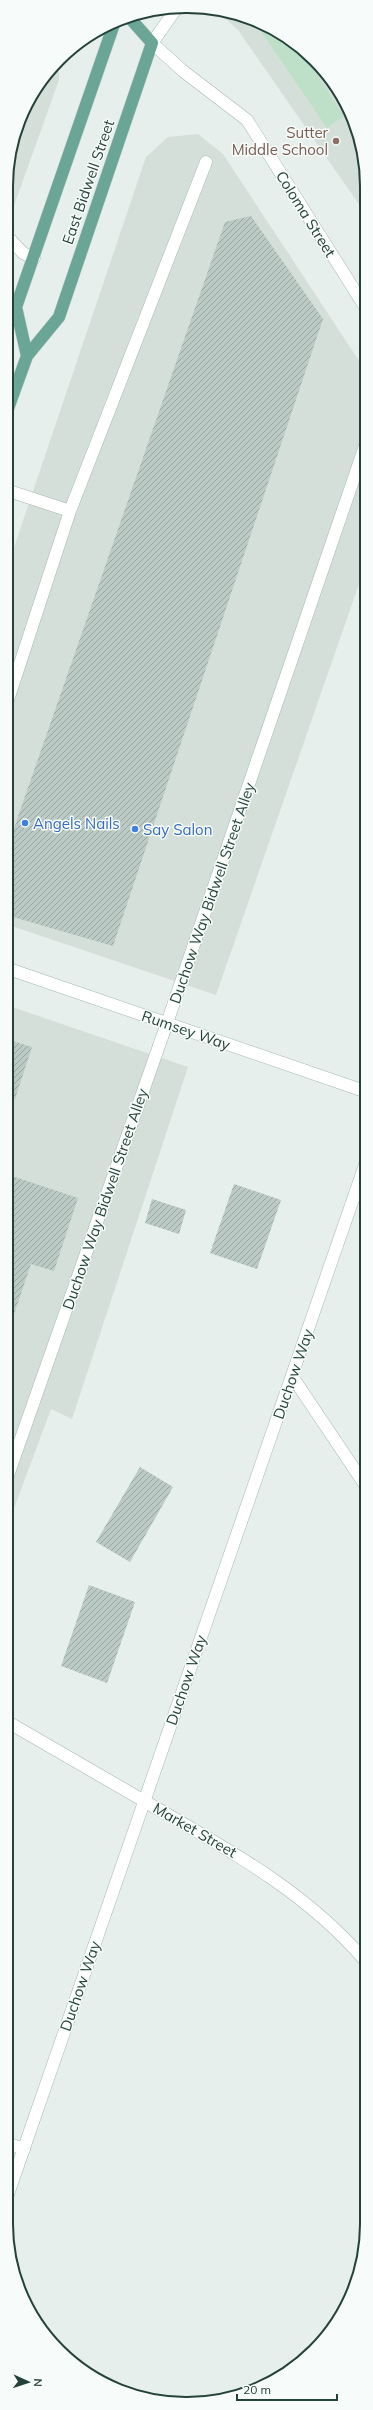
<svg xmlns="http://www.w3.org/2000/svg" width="373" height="2410" viewBox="0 0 373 2410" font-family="Mulish,sans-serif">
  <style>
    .built { fill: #d4dfda }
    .green { fill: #bfe0c8 }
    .building { fill: url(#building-hatch) }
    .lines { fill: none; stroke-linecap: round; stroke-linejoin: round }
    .service-casing { stroke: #a8b8b2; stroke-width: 13 }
    .minor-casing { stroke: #a8b8b2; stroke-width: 13 }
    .tertiary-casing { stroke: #a8b8b2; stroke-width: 13 }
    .primary-casing { stroke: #c2cac8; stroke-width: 13 }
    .service { stroke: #fff; stroke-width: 12 }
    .minor { stroke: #fff; stroke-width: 12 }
    .tertiary { stroke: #fff; stroke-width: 12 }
    .primary { stroke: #6aa596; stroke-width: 12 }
    .education-dot { fill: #8d6e63; stroke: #f7fbf9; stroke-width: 1.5 }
    .shop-dot { fill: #3f7fe0; stroke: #f7fbf9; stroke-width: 1.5 }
    .labels { text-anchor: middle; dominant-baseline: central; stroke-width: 3; stroke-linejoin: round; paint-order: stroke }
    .education-label { font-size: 15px; fill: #785e54; stroke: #f7fbf9; text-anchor: end }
    .street-label { font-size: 15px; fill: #24423a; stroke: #f7fbf9 }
    .shop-label { font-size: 15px; fill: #366cbe; stroke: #f7fbf9; text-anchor: start }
    .rim { fill: none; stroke: #24423a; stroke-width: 2 }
  </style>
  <defs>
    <pattern id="building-hatch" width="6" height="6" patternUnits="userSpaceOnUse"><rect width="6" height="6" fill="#bbcac4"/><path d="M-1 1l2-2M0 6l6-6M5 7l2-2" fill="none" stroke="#98a6a0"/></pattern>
  </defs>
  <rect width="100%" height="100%" fill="#e6efeb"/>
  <path class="built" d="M218 12 266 25 314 59 348 107 367 174V216L238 30Z
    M59 62V80L6 228V174L25 106Z
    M198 134 223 154 367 373V561L216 995 6 924V571L146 157 168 137Z
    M6 1005 188 1067 72 1419 51 1409 6 1530Z"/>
  <path class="green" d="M254 21C298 33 320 81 344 116L327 128Z
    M310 56 348 107 351 115Z"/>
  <path class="building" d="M251 216 323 319 113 946 6 915V851L225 222Z
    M6 1039 32 1047 15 1099 6 1096Z
    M6 1174 78 1198 54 1271 31 1264 6 1338Z
    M234 1184 281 1200 257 1269 210 1253Z
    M152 1199 186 1210 179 1234 145 1223Z
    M140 1467 173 1487 130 1562 96 1542Z
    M89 1585 135 1602 107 1683 61 1666Z"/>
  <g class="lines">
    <g class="service-casing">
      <path id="service" d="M152 43 176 9
        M6 235 23 253 34 258
        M6 490 70 511
        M6 706 70 511 206 162
        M292 1376 367 1488
        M6 1481 167 1023 367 440
        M6 2143 24 2149"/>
    </g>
    <g class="minor-casing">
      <path id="minor" d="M6 968 367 1092
        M6 1721C57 1750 107 1780 158 1809 233 1852 310 1895 367 1963
        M6 2200 367 1159"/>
    </g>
    <g class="tertiary-casing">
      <path id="tertiary" d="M152 43 183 71 247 120 367 310"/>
    </g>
    <g class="primary-casing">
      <path id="primary" d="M27 356 16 307 114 24
        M6 414 27 356 59 317 152 43 128 16"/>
    </g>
    <use href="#service" class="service"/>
    <use href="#minor" class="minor"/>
    <use href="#tertiary" class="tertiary"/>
    <use href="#primary" class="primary"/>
  </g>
  <circle class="education-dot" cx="336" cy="141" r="4"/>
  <g class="shop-dot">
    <circle cx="25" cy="823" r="4"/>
    <circle cx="135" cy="829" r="4"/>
  </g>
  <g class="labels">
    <g class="education-label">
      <text x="328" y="132">Sutter<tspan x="328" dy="17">Middle School</tspan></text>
    </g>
    <g class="street-label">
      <text transform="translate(88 182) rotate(-71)">East Bidwell Street</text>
      <text transform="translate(306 214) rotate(58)">Coloma Street</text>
      <text transform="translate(212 893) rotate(-71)">Duchow Way Bidwell Street Alley</text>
      <text transform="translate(186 1030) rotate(19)">Rumsey Way</text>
      <text transform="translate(105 1199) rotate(-71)">Duchow Way Bidwell Street Alley</text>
      <text transform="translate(293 1374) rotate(-71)">Duchow Way</text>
      <text transform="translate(186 1680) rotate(-71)">Duchow Way</text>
      <text transform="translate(195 1830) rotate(30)">Market Street</text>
      <text transform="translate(80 1986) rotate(-71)">Duchow Way</text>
    </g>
    <g class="shop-label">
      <text x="33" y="823">Angels Nails</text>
      <text x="143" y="829">Say Salon</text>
    </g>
  </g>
  <path d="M0 0H373V2410H0ZM186 13H187A173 173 0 0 1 360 186V2224A173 173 0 0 1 187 2397H186A173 173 0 0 1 13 2224V186A173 173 0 0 1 186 13Z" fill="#f7fbf9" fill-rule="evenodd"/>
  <path class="rim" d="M186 13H187A173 173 0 0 1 360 186V2224A173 173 0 0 1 187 2397H186A173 173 0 0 1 13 2224V186A173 173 0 0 1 186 13Z"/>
  <g transform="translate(28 2382) rotate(93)" stroke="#f7fbf9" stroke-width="3" paint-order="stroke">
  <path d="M0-3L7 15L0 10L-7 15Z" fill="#24423a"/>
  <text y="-6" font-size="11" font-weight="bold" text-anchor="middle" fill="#24423a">N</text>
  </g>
  <path d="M237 2394v6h100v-6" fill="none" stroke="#24423a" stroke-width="2"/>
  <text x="243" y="2394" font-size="12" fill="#24423a" stroke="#f7fbf9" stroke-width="3" paint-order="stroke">20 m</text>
</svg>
